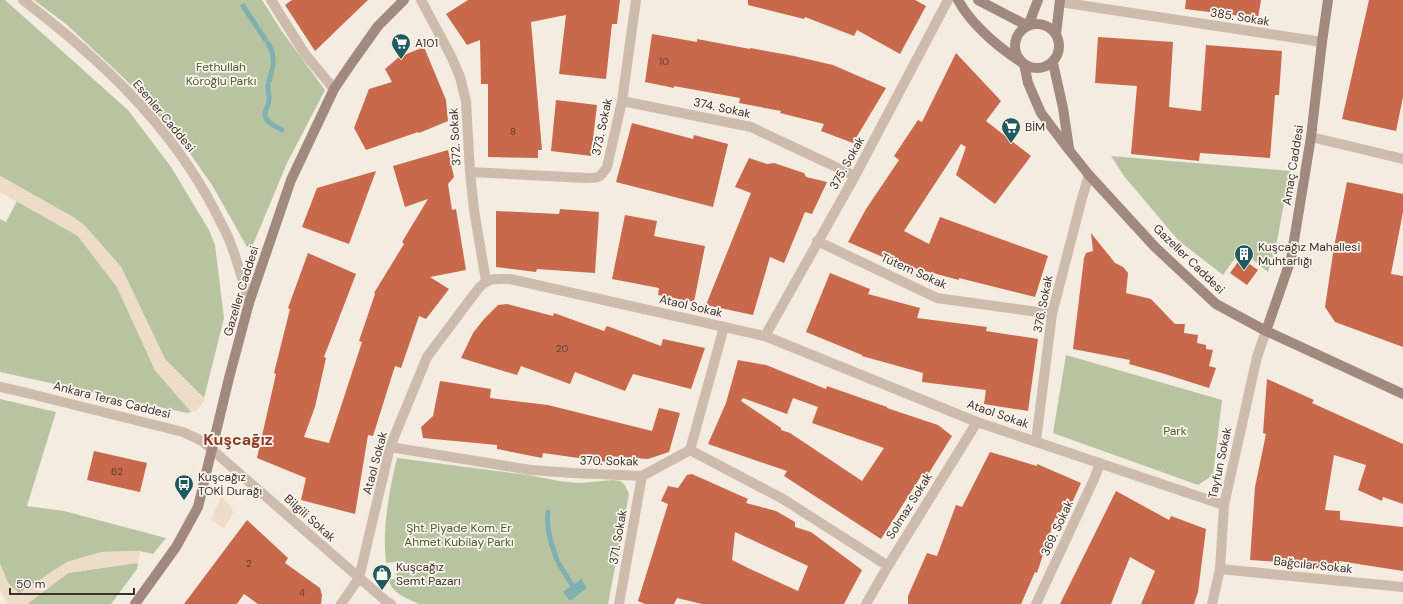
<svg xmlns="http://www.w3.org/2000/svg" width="1403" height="604" viewBox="0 0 1403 604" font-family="'DM Sans',sans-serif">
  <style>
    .green { fill: #b8c4a0 }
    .plaza { fill: #ecdcc8 }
    .water { fill: #7fb0b2 }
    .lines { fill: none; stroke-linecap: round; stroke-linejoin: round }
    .stream { stroke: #7fb0b2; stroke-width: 5 }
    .building { fill: #c8694b; fill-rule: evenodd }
    .street { stroke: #cdbbac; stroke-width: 10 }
    .secondary { stroke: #a18a7d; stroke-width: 10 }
    .labels { text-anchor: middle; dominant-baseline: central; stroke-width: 3.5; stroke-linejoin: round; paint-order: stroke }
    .number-label { font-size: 10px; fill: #5e3e33 }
    .street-label { font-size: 12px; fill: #3b302b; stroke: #fbf5ee }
    .poi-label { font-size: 12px; fill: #3b302b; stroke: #fbf5ee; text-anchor: start }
    .park-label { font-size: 12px; fill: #4a5a2e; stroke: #fbf5ee }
    .district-label { font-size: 16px; font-weight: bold; fill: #8c3b22; stroke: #fbf5ee }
  </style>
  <rect width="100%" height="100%" fill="#f4ebe1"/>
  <path class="green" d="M0 0H5L128 110 171 167 209 230 215 245 224 318 204 398 165 359 121 267 85 226 73 217 0 176Z
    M34 0H262L281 30 325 90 287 163 252 247H247L212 185 182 142 126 80 67 25Z
    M1111 156 1290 171 1276 246 1268 272 1241 250 1223 275 1178 240 1124 176Z
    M17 201 78 236 117 287 155 370 191 412 187 413 0 372V219L6 222Z
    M1066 355 1222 400 1213 475 1198 485 1053 433Z
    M0 399 56 412 27 506 64 511 166 538 153 554 140 551 102 552 67 562 19 594 8 583 0 564Z
    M397 458 528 475 559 481 579 483 613 480 620 481 625 485 629 494 608 604H419C407 598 392 594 389 580L397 578 395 562 386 563C382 528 389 492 397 458Z
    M136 563 138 564 137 569 111 604H27L68 573Z"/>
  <path class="plaza" d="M0 176 73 217 85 226 121 267 165 359 205 400 196 411 191 412 155 370 117 287 78 236 0 192Z
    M221 497 231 506 233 513 224 528 211 520Z
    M140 551 138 564 135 563 68 573 27 604H4L7 602 0 590V564L8 583 19 593 67 562 102 552Z"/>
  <path class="water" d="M581 579 587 588 570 601 563 592Z"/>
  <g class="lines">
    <path class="stream" d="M243 6 265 39
      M268 43C276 58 274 64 269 81
      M268 85C267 90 270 95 269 100 269 105 266 108 265 113 264 122 275 126 282 130
      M548 512C546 529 551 543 557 560
      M559 564 572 585"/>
  </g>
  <path class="building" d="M292 0H368L315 51 285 5Z
    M468 0H620L617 24H612L606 79 559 74 566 15 531 22 542 150H538V158L488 157V84H481L480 40 467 45 446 14Z
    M748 0H915L926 6 900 54 857 30 854 36 805 17 804 19 748 5Z
    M1186 0H1261L1258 18 1185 9Z
    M1369 0H1403V97L1396 131 1342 119Z
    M652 34 697 42V39L750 49V48L794 56 833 65 886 88 853 143 821 131 824 124 780 113 781 111 739 103 740 98 674 86V88L645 82Z
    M1098 37 1173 42 1169 107 1201 111 1206 45 1282 51 1279 95H1275L1270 158 1200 153 1199 161 1131 154 1137 86 1095 83Z
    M424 47 446 100 448 121 419 133 418 132 366 150 354 128 369 89 392 82 385 69 399 57Z
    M956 53 1001 101 986 121 1031 156 995 204 956 175 966 147 961 144 904 231 929 244 940 217 1048 256 1035 297 959 278V280L899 264 848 242 866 209 899 160 894 156 918 120 922 122Z
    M556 100 597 105 591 156 551 151Z
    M632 123 693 139 694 135 728 144 713 207 616 182Z
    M448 150 454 177 448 184 452 210 456 209 466 270 430 277 449 289 426 319 419 316 401 368 395 366 373 436 368 435 355 514 301 500 306 478 257 458 276 374 274 373 290 309 288 308 308 253 356 274 324 357 326 358 315 407 304 437 329 443 362 342 359 341 375 294 374 293 404 244 402 242 428 199 405 207 393 166Z
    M749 158 767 164 774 163 804 173 806 177 827 182 812 214 805 212 784 263 770 257 753 315 706 305 751 193 735 187Z
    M376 171 349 244 302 227 317 188Z
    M1347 182 1403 194V212L1391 274 1403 276V347L1335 322 1325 307 1334 247Z
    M560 209 599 212 595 273 537 269 536 272 496 267V211L559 214Z
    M625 215 657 221 654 236 705 246 694 302 658 295 659 288 612 279Z
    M1091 233 1115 263 1123 267 1128 273 1126 293 1151 299 1175 324H1185L1184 333 1198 335 1197 343 1206 345V349L1213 350 1209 366 1216 368 1209 388 1165 374 1129 364 1130 360 1073 349 1084 258 1086 253 1093 251Z
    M1241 258 1258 270 1247 285 1230 273Z
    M830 273 870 289 868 294 920 308 917 318 987 327 986 331 1038 339 1028 411 984 404 986 390 922 382 923 373 862 356V355L806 332Z
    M507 304 553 316 554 313 604 331 607 326 661 346 663 339 705 348 691 389 633 374 625 391 575 372 570 384 521 366 517 375 461 358 473 333 484 319 498 305Z
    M738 360 766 365 826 389 827 386 887 407V408L938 425 952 436 927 476 923 473 881 539 784 476 787 471 708 444 726 403ZM743 398 787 414 793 398 818 407 812 423 884 448 862 481 790 433 781 430V428L741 401Z
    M1267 379 1314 400 1312 403 1403 444V504L1383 497 1382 501 1358 490 1366 465 1334 455 1325 510 1340 511V520L1403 527V571L1339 561V569L1296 567V563L1250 560 1255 487 1266 434 1263 433Z
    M440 381 491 389 490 398 548 405 652 431 659 408 680 413 669 452 648 459 608 456 607 462 543 453 542 458 497 449V445L423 438 421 427 433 416Z
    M94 451 147 463 140 492 87 480Z
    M990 452 1037 466V464L1081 483 1064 521 1055 518 1037 573 1035 572 1021 604H908V596L927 553 937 556 956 505 962 507Z
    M692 474 748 499 746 503 776 511 795 522V527L811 532 862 570 844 604H702L677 598 674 604H645L638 601 668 504 661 501 668 486 678 488 687 475ZM735 532 808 566 798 591 748 568 732 560Z
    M1116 491 1169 520 1171 516 1206 529 1198 592 1194 604H1141L1155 571 1130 557 1111 604H1060Z
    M247 520 288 558 285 563 320 588 322 595 321 604H258L244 594 237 604H184Z"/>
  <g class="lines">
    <path class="street" d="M23 0C99 58 169 123 214 209 219 220 226 231 230 242 238 262 243 282 249 303
      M271 0 305 54 334 89
      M421 0 451 56 460 77 466 101 470 172 474 210 486 281
      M1060 2 1322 42
      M622 101 751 127 855 176
      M1311 137 1403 159
      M470 172 587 178C599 178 600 178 607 167L622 101 636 0
      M817 241 937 298 1052 314
      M765 336 855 176 948 0
      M0 387 27 393 183 432 202 441 386 601 391 604
      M1036 441 1052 314 1082 198 1089 175
      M390 447 531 470 573 473 642 476 690 450 783 499 888 566
      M690 450 724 327
      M1220 569 1403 587
      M341 604 359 578 390 447 427 357 478 289C489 277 494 279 510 279L765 336 977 422 1224 505
      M619 604 642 476
      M866 604 888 566 977 422
      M1036 604 1095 477 1100 463
      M1212 604 1220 569 1224 505 1257 357 1266 331"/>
    <path class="secondary" d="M958 0C973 27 998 47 1024 64L1028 83 1041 113 1069 150 1089 175 1155 247 1216 304 1266 331 1403 394
      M978 0 1028 26
      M1015 46a22 22 0 1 1 44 0a22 22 0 1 1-44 0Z
      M1028 26 1038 0
      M1056 34 1060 0
      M1053 63 1063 108 1069 148
      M1266 331 1291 259 1311 137 1322 42 1328 0
      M135 604 176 547 198 507 229 378 249 303 291 180 334 89 351 64 378 26 404 0"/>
  </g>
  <defs>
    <g id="supermarket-pin" transform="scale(1)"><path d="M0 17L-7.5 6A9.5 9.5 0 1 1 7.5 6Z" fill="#1f5a5e" stroke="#fbf5ee"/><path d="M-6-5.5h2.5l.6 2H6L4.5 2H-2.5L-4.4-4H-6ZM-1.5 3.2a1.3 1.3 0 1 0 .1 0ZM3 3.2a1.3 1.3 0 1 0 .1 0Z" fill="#fff"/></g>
    <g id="building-pin" transform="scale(1)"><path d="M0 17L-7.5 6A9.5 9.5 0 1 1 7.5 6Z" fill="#1f5a5e" stroke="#fbf5ee"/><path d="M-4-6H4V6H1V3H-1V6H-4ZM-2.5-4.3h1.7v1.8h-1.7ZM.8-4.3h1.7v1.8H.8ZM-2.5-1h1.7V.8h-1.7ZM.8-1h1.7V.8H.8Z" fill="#fff"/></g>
    <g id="bus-pin" transform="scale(1)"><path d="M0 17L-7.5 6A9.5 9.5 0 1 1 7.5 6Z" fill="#1f5a5e" stroke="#fbf5ee"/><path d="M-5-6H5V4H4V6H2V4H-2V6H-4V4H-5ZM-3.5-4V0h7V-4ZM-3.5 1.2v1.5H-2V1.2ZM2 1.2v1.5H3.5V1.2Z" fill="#fff"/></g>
    <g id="shop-pin" transform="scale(1)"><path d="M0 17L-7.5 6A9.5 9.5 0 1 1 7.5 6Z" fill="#1f5a5e" stroke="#fbf5ee"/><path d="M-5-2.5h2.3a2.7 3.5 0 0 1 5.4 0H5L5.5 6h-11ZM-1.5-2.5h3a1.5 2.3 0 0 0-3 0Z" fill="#fff"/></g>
  </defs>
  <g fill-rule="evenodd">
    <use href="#supermarket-pin" x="401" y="43"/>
    <use href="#supermarket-pin" x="1011" y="127"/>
    <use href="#building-pin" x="1244" y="254"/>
    <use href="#bus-pin" x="184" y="484"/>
    <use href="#shop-pin" x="382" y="574"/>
  </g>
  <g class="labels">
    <g class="number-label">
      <text x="664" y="61">10</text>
      <text x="513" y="131">8</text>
      <text x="562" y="348">20</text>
      <text x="117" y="471">62</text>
      <text x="249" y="563">2</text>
      <text x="302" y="592">4</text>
    </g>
    <g class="street-label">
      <text transform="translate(1240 17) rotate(9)">385. Sokak</text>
      <text transform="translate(722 108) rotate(12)">374. Sokak</text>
      <text transform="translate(164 116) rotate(50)">Esenler Caddesi</text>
      <text transform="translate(602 127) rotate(-78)">373. Sokak</text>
      <text transform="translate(455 137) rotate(-93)">372. Sokak</text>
      <text transform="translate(847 163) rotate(-61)">375. Sokak</text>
      <text transform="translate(1293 165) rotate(-81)">Amaç Caddesi</text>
      <text transform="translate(1189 259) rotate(44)">Gazeller Caddesi</text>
      <text transform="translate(914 271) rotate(24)">Tütem Sokak</text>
      <text transform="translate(241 291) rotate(-73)">Gazeller Caddesi</text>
      <text transform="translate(1043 304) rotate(-79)">376. Sokak</text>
      <text transform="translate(691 306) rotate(13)">Ataol Sokak</text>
      <text transform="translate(112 400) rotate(14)">Ankara Teras Caddesi</text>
      <text transform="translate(998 414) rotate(19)">Ataol Sokak</text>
      <text transform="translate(609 461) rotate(1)">370. Sokak</text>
      <text transform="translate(375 463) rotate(-75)">Ataol Sokak</text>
      <text transform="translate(1220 463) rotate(-78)">Tayfun Sokak</text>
      <text transform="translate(909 506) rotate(-58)">Solmaz Sokak</text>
      <text transform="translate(310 518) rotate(42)">Bilgili Sokak</text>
      <text transform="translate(1057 528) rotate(-65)">369. Sokak</text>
      <text transform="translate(618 537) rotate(-80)">371. Sokak</text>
      <text transform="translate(1313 565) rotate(6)">Bağcılar Sokak</text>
    </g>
    <g class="poi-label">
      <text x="415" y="43">A101</text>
      <text x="1025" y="127">BİM</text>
      <text x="1258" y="247">Kuşcağız Mahallesi<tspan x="1258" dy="14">Muhtarlığı</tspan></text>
      <text x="198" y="477">Kuşcağız<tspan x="198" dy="14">TOKİ Durağı</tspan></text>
      <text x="396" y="567">Kuşcağız<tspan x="396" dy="14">Semt Pazarı</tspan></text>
    </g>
    <g class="park-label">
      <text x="221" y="67">Fethullah<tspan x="221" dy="14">Köroğlu Parkı</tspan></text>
      <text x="1175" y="431">Park</text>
      <text x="459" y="528">Şht. Piyade Kom. Er<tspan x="459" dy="14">Ahmet Kubilay Parkı</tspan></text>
    </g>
    <g class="district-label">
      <text x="238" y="439">Kuşcağız</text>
    </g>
  </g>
  <path d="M10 588v6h124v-6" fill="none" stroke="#3b302b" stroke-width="2"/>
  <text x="16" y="588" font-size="12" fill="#3b302b" stroke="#fbf5ee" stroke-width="3" paint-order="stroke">50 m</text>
</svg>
